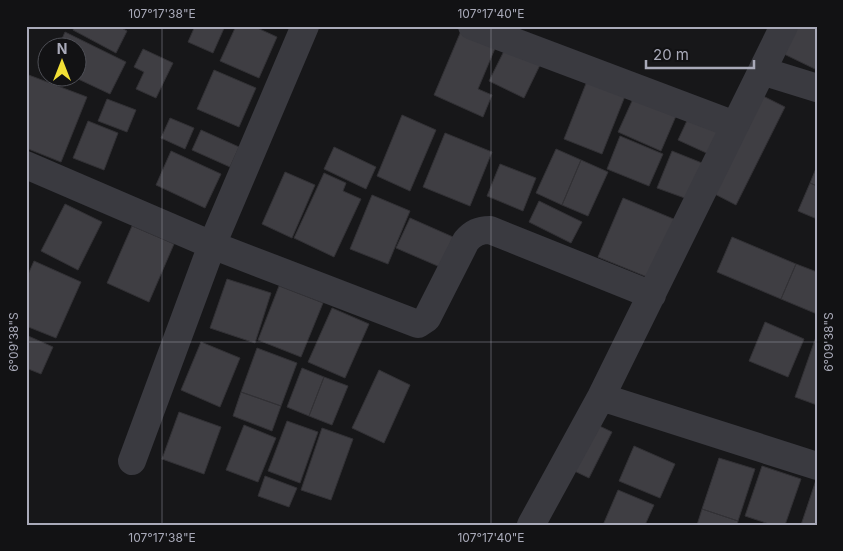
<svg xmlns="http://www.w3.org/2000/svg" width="843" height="551" viewBox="0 0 843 551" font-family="Inter,sans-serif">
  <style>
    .building { fill: #3f3e43; stroke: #323135 }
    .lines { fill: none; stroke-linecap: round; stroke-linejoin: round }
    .minor { stroke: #3a3a40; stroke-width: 28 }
    .ticks { fill: none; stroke: #a9aab9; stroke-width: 1; stroke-opacity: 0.45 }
    .neatline { fill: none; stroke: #a9aab9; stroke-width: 2 }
    .ticks-label { font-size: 12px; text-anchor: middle; fill: #a9aab9 }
  </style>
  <rect width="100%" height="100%" fill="#171719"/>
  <path class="building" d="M75 26H118L127 31 116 53 73 30Z
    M195 26H225L213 53 188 42Z
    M236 26H253L277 37 259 78 220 61Z
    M798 26H817V70L784 54Z
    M461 31 496 46 478 89 492 95 483 117 434 95Z
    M65 32 126 62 110 94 76 78H78V48H58Z
    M143 49 173 63 156 98 136 89 144 72 134 67Z
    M505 49 540 65 524 98 489 81Z
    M214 70 256 88 239 127 197 109Z
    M26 74 87 97 61 162 26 148Z
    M589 76 627 91 602 154 564 139Z
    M637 90 679 109 661 151 618 132Z
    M755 92 785 107 736 205 705 189Z
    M107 99 136 110 127 132 98 121Z
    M691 112 725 128 713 156 678 140Z
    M402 115 436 130 410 191 377 176Z
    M170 118 194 128 185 149 161 138Z
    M88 121 118 133 104 170 73 158Z
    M201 130 239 147 230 167 192 150Z
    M445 133 492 152 470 206 423 187Z
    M620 136 663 154 649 186 607 169Z
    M334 147 376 167 366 189 324 169Z
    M556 149 581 160 562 205 536 193Z
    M171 151 221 174 205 208 156 185Z
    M672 151 707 165 693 201 657 188Z
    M581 160 608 172 588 216 562 205Z
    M500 164 536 178 523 211 487 196Z
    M817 166V186L810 183Z
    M285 172 315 185 292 238 262 224Z
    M324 173 346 183 343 191 361 199 334 257 294 238Z
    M810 183 817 186V219L798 211Z
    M372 195 410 211 388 264 350 249Z
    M623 198 676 220 652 279 598 257Z
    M539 201 582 222 571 243 529 222Z
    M65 204 102 222 78 270 41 251Z
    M410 218 453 237 440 267 396 248Z
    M132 226 174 244 149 302 107 283Z
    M732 237 796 264 781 299 717 272Z
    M34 261 81 282 56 338 26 326V279Z
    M796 264 817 272V314L781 299Z
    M227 279 271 293 255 343 210 328Z
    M279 286 323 303 301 357 258 340Z
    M332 308 369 324 345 378 308 362Z
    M765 322 804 339 788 377 749 361Z
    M817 334V405L795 397Z
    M26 335 53 347 41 374 26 368Z
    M201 342 240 358 220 407 181 390Z
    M257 348 297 363 281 406 241 392Z
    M302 368 324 377 309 416 287 407Z
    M379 370 410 385 384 443 352 428Z
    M324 377 348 386 332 425 309 416Z
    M241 392 281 406 272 431 233 416Z
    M179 412 221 427 204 474 162 459Z
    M287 421 318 432 300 483 268 471Z
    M589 421 612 432 589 478 566 467Z
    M244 425 276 438 258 482 226 470Z
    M322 428 353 439 331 500 301 490Z
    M634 446 675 464 660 498 619 481Z
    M719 458 755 469 738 521 702 509Z
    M762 466 801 479 785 525H772L745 516Z
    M265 476 297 488 289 507 258 496Z
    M816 480 817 525H801Z
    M618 490 654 505 645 525H603Z
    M702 509 738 521 737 525H697Z"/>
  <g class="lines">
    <path class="minor" d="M472 26 735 125
      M762 71 817 88
      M26 165 212 245 415 323 418 324 427 318 466 241C473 233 479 230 490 230L652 295
      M601 397 817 466
      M132 461 212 245 305 26
      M531 525 601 397 784 26"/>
  </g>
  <path class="ticks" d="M162 26V525M491 26V525M26 342H817"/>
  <rect width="843" height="551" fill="none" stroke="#121214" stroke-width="55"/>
  <g transform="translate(62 62)"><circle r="24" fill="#121214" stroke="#4e4f56"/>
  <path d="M0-4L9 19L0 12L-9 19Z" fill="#f2e036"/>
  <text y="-8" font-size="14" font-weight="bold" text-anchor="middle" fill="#a9aab9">N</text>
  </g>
  <path d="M646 60v8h108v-8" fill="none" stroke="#a9aab9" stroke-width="2.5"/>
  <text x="653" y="60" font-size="15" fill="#a9aab9" stroke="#121214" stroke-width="4" paint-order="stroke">20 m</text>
  <rect x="28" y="28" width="788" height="496" class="neatline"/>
  <g class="ticks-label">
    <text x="162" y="18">107°17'38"E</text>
    <text x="491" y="18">107°17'40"E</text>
    <text transform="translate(14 342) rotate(-90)" y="4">6°09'38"S</text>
    <text transform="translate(829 342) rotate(-90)" y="4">6°09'38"S</text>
    <text x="162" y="542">107°17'38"E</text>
    <text x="491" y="542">107°17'40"E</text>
  </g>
</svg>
